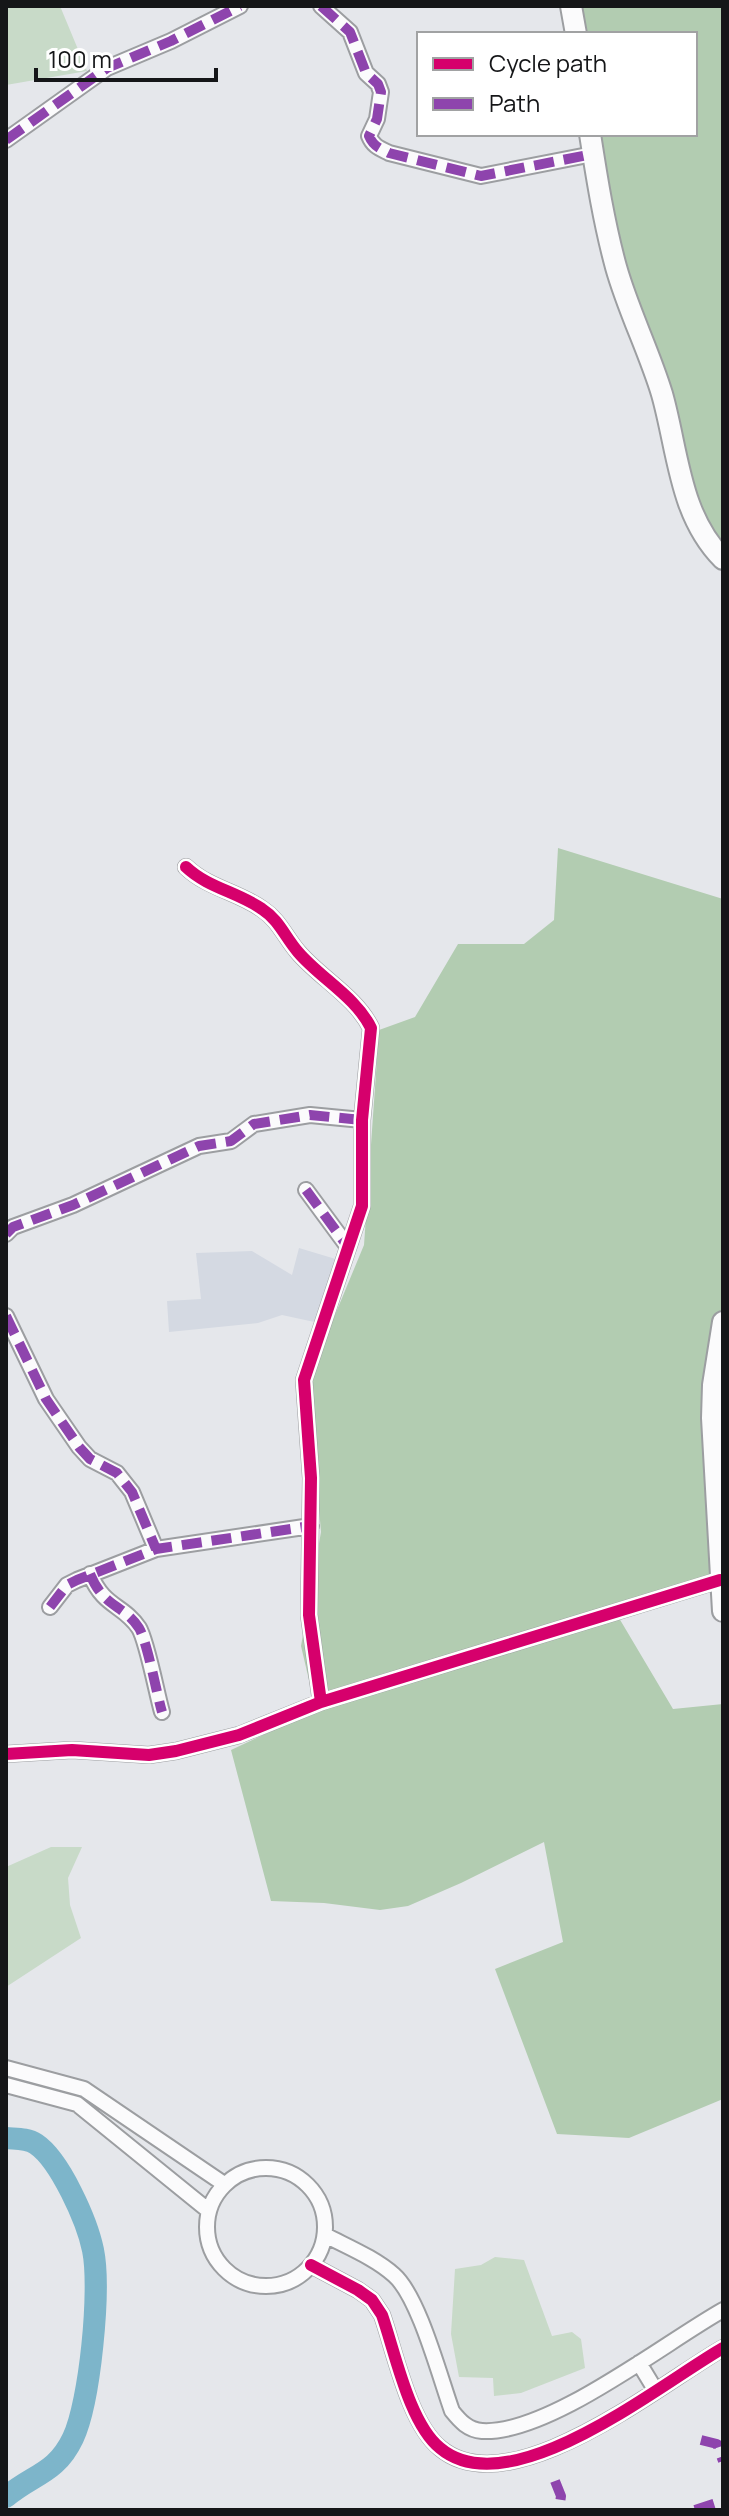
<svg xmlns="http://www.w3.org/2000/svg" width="729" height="2516" viewBox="0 0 729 2516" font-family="Manrope,sans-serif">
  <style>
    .built { fill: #d4d9e2 }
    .green { fill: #c8dac8 }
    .forest { fill: #b2ccb1 }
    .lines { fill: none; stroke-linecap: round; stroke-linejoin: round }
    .river { stroke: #7db5ca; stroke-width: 22 }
    .minor-casing { stroke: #9c9ea1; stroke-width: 18 }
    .secondary-casing { stroke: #9c9ea1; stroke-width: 24 }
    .minor { stroke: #fbfbfc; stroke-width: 14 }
    .secondary { stroke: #fbfbfc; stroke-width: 20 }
    .quiet { stroke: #8e44ad; stroke-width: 10; stroke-dasharray: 20 10; stroke-linecap: butt }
    .cycleway-casing { stroke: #fff; stroke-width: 17 }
    .cycleway { stroke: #d6006c; stroke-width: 12 }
  </style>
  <rect width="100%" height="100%" fill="#e5e7eb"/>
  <path class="built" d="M299 1248 339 1260 319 1323 282 1315 258 1323 169 1332 167 1301 201 1299 196 1253 252 1251 292 1275Z"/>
  <path class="green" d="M6 6H60L87 71 6 85Z
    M51 1847H82L68 1878 70 1905 81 1938 6 1987V1867Z
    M495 2257 524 2260 552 2336 572 2332 581 2339 585 2368 521 2393 494 2396 493 2378 459 2377 451 2334 455 2269 481 2265Z"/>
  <path class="forest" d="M571 6H723V568L675 481 589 134H695V34H575Z
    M558 848 723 899V1353L713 1405 723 1576 619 1618 673 1709 723 1704V2099L629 2138 557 2134 495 1969 563 1942 544 1842 461 1883 408 1906 380 1910 324 1903 271 1901 231 1750 316 1710 301 1646 321 1532 308 1380 364 1245 379 1030 415 1017 458 944H524L554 920Z"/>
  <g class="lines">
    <path class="river" d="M6 2138C16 2139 27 2138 36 2144 60 2160 87 2221 93 2250 101 2289 90 2402 73 2438 56 2474 33 2474 6 2497"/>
    <g class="minor-casing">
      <path id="minor" d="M321 6 350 32 366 73 378 84 381 92 377 119 369 136C373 146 379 148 389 153L481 176 593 154
        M6 140 107 68 171 41 240 6
        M186 867C208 888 238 892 262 909 279 920 285 937 298 952 320 978 356 997 371 1028L362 1120V1206L304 1380 311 1478 309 1615 321 1702
        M306 1190 348 1247
        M6 1234 13 1227 73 1205 199 1146 231 1141 254 1124 310 1115 362 1120
        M6 1316 46 1399 79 1447 90 1459 117 1473 132 1492 156 1549
        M90 1574C104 1608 123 1604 139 1628 147 1641 157 1695 162 1712
        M50 1607 67 1585 77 1580 156 1549 311 1526
        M6 1754 72 1750 149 1755 176 1751 239 1735 321 1702 720 1580
        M6 2068 84 2089 224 2184
        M6 2085 77 2104 209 2211
        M207 2227a59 59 0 1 1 118 0a59 59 0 1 1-118 0Z
        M325 2235C348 2247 375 2258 394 2275 419 2297 440 2378 452 2411 460 2421 468 2430 482 2431 548 2435 664 2343 723 2310
        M311 2265 358 2290 372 2300 382 2315C395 2352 409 2423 440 2448 510 2507 660 2384 723 2348
        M639 2363 656 2391"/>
    </g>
    <g class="secondary-casing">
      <path id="secondary" d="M571 6 576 34
        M590 134C597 179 604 223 616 267 628 310 649 351 662 394 678 450 679 515 723 559
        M723 1322 713 1385 712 1418 723 1611"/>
    </g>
    <use href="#minor" class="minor"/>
    <use href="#secondary" class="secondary"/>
    <path class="quiet" d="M321 6 350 32 366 73 378 84 381 92 377 119 369 136C373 146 379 148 389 153L481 176 593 154
      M6 140 107 68 171 41 240 6
      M306 1190 348 1247
      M6 1234 13 1227 73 1205 199 1146 231 1141 254 1124 310 1115 362 1120
      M6 1316 46 1399 79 1447 90 1459 117 1473 132 1492 156 1549
      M90 1574C104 1608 123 1604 139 1628 147 1641 157 1695 162 1712
      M50 1607 67 1585 77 1580 156 1549 311 1526
      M701 2440 717 2444 723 2461
      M555 2481 561 2496 559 2510
      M695 2510 723 2501"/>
    <g class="cycleway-casing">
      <path id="cycleway" d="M186 867C208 888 238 892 262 909 279 920 285 937 298 952 320 978 356 997 371 1028L362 1120V1206L304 1380 311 1478 309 1615 321 1702
        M6 1754 72 1750 149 1755 176 1751 239 1735 321 1702 720 1580
        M311 2265 358 2290 372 2300 382 2315C395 2352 409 2423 440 2448 510 2507 660 2384 723 2348"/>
    </g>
    <use href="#cycleway" class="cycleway"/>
  </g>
  <rect width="729" height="2516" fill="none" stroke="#151618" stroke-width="16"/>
  <rect x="417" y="32" width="280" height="104" fill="#ffffff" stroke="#a1a2a3" stroke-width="2"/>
  <rect x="433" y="58" width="40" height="12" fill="#d6006c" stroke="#a1a2a3" stroke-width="2"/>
  <text x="489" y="72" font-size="24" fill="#151618">Cycle path</text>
  <rect x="433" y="98" width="40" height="12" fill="#8e44ad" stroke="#a1a2a3" stroke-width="2"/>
  <text x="489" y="112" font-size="24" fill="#151618">Path</text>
  <path d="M36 68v12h180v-12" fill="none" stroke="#151618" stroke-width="4"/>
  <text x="48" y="68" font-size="24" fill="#151618" stroke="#ffffff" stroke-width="6" paint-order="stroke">100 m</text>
</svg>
